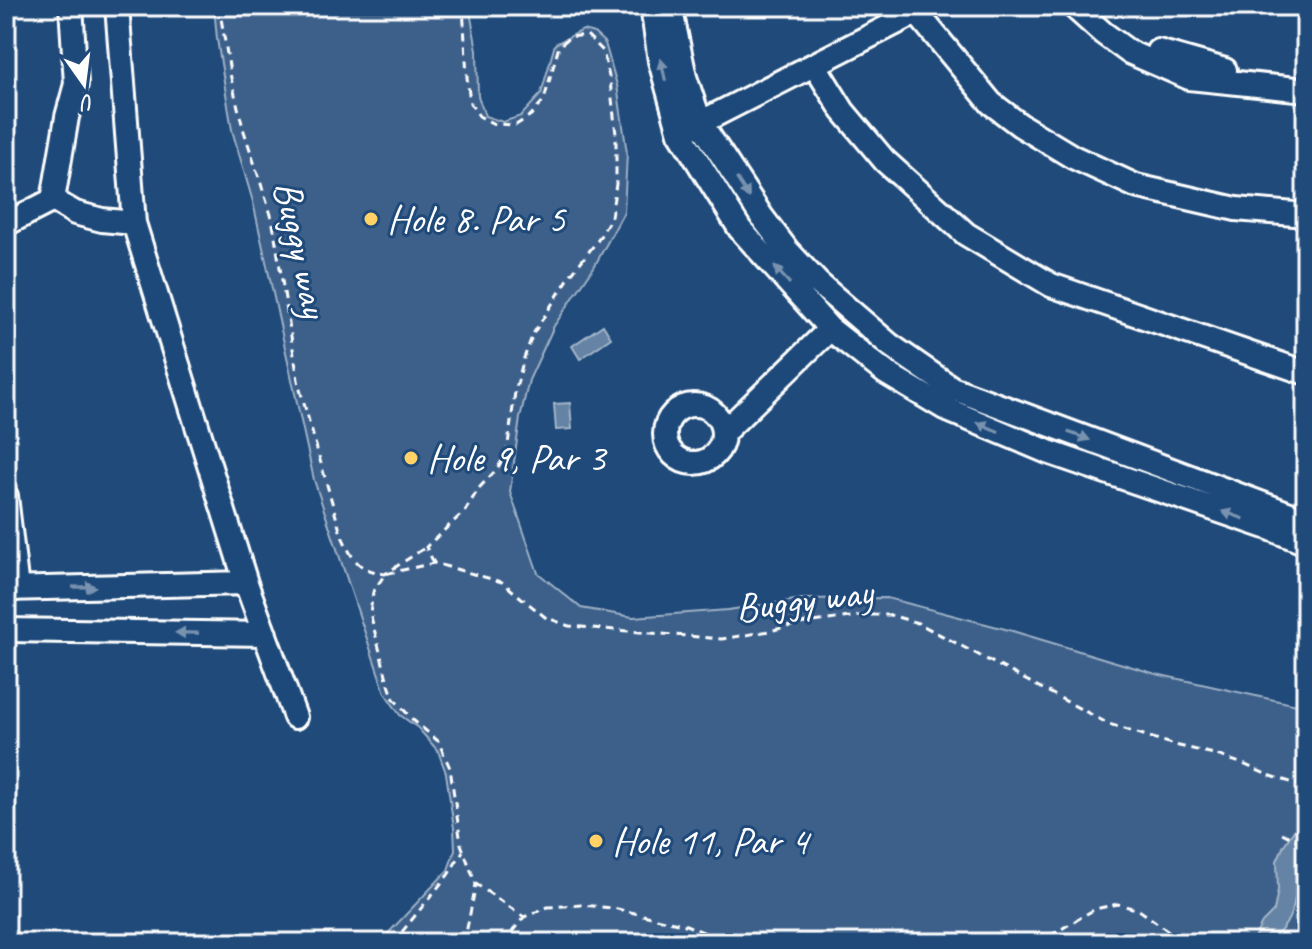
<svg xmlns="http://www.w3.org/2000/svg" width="1312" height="949" viewBox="0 0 1312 949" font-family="Caveat,sans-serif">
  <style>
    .green { fill: #3c618b; stroke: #9eb0c5; stroke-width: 2 }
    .water { fill: #6583a4; stroke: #a3b5c8; stroke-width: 2 }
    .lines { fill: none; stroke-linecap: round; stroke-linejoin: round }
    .minor-casing { stroke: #fff; stroke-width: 28 }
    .path { stroke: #fff; stroke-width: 3; stroke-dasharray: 8 6; stroke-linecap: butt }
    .minor { stroke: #1f4a7a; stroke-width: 22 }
    .oneway { fill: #7992af }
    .poi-dot { fill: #ffd166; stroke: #1f4a7a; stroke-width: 3 }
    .labels { text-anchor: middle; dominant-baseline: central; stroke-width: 6; stroke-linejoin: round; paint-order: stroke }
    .poi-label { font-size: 40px; fill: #fff; stroke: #1f4a7a; text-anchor: start }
    .street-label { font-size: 40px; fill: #fff; stroke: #1f4a7a }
  </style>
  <rect width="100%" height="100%" fill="#1f4a7a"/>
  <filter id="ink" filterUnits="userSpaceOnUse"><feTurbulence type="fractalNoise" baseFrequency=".0125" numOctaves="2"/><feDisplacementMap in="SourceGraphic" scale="16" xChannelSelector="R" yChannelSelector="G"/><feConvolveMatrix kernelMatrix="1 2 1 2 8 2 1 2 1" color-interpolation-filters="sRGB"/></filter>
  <g filter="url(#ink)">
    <path class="green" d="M214 6H469L477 50 478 96 485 116 503 122 521 116 541 94 555 44 583 30 594 33 605 43 617 85 627 153 624 212 594 267 554 326 529 380 520 418 510 492 538 573 581 608 633 617 728 610 802 599 887 598 1009 630 1156 674 1306 707V943H379L448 870 455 850 454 828 446 773 438 751 418 728 400 715 385 693 314 480 253 202 232 130 217 39Z"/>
    <path class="water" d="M603 325 611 338 580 359 572 346Z
      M570 403 572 429 556 430 554 404Z
      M1306 813V836L1302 842C1299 866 1300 949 1254 938L1262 923 1274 911 1278 890 1277 861 1284 845Z"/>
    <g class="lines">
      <g class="minor-casing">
        <path id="minor" d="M117 6 134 223 246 583 295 717
          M652 6 660 61 680 133 740 229 830 329 886 373 948 410 1048 452 1269 528 1306 543
          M670 6 685 77 700 122 762 217 787 250 818 283 890 345 952 388 1306 520
          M1073 6 1103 33 1129 52 1189 78 1306 90
          M917 13 991 103 1020 125 1073 157 1136 186 1236 209 1306 215
          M1158 51 1225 70
          M815 66 843 111 885 161 966 234 1051 285 1306 373
          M688 129 929 6
          M53 200 67 117 76 84 71 6
          M53 200 75 213 102 220 134 223
          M6 225 8 223 53 200
          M665 434a29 29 0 1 1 58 0a29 29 0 1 1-58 0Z
          M723 433 830 329
          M6 496 17 589
          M6 589 246 583
          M6 630 265 634"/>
      </g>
      <path class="path" d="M219 6 231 78 243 128 272 218 299 386 341 534C353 560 356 569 385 574L426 547
        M434 563 426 547 465 511 479 488 497 469 507 452 515 392 524 358 533 334 572 273 598 240 611 217 616 184V134L610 81 603 51 587 35 570 37 559 46 544 100 531 115 516 125 494 124 479 116 470 103 467 77 463 6
        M1282 833 1306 845
        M393 943 448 875 463 851
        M464 943 476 884
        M503 943 524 917
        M730 943 686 925 613 908 582 905 548 907 524 917 476 884 461 844 450 768 438 741 413 720 394 699 387 679 370 613 373 592 385 574 434 563 502 582 545 617 569 626 722 639 769 631 799 624 865 615H890L918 623 1109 724 1175 745 1214 754 1243 764 1268 775 1306 787
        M1038 943 1095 909 1118 904 1139 910 1170 932 1192 943"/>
      <use href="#minor" class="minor"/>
    </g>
    <defs><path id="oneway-solid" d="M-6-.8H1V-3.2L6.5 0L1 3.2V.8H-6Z" transform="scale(2)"/></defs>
    <g class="oneway">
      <use href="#oneway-solid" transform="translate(663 70) rotate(-103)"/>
      <use href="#oneway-solid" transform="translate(743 188) rotate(57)"/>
      <use href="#oneway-solid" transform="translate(782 275) rotate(-132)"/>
      <use href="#oneway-solid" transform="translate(988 427) rotate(-157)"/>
      <use href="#oneway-solid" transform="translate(1079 436) rotate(20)"/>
      <use href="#oneway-solid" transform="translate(1233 515) rotate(-161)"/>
      <use href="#oneway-solid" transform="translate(84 587) rotate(-1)"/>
      <use href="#oneway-solid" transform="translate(187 633) rotate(-179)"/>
    </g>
  </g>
  <g class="poi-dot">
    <circle cx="371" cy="219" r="8"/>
    <circle cx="411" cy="458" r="8"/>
    <circle cx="596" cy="841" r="8"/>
  </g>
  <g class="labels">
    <g class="poi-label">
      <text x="387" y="219">Hole 8. Par 5</text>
      <text x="427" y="458">Hole 9, Par 3</text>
      <text x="612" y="841">Hole 11, Par 4</text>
    </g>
    <g class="street-label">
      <text transform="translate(301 249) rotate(78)">Buggy way</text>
      <text transform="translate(804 600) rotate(-7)">Buggy way</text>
    </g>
  </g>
  <rect width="1312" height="949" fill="none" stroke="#1f4a7a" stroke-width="32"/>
  <rect x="16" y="16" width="1280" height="917" fill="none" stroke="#fff" stroke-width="3" filter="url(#ink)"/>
  <g transform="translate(84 84) rotate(166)" stroke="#1f4a7a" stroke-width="6" paint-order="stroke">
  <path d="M0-6L14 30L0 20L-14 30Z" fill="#ffffff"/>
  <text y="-12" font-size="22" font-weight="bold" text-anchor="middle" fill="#ffffff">U</text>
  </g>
</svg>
